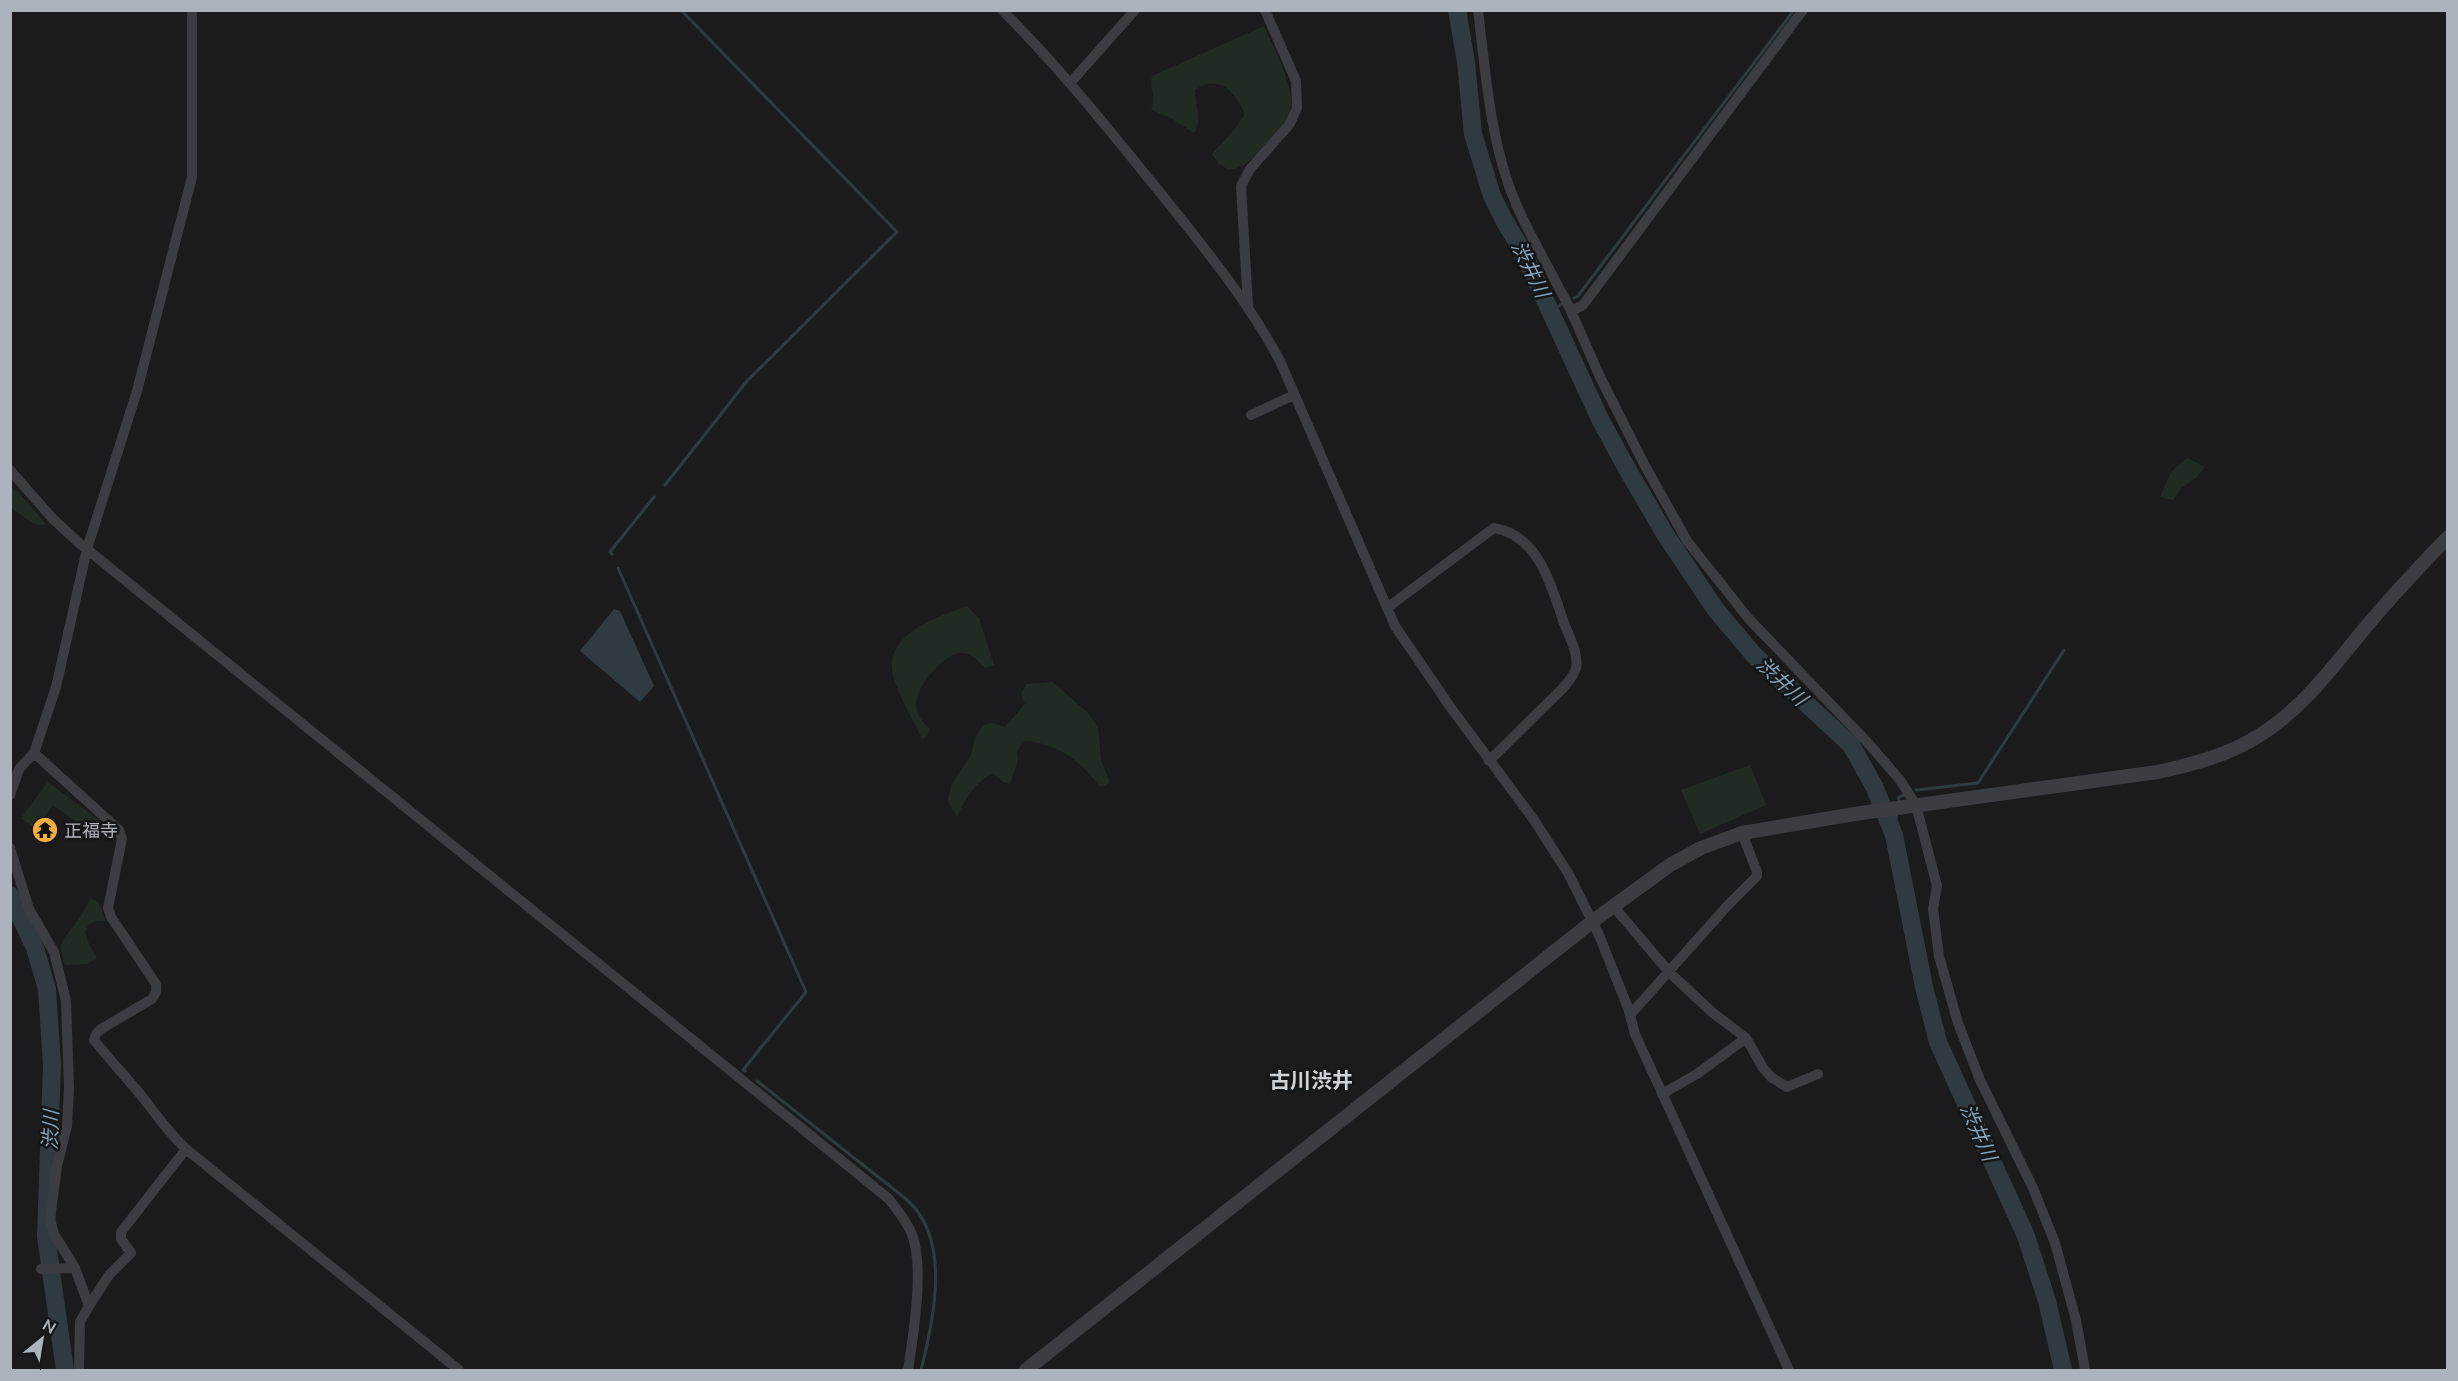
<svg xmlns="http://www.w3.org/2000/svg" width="2458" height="1381" viewBox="0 0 2458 1381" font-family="Mulish,'Noto Sans JP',sans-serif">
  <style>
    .green { fill: #222b23 }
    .water { fill: #303b41 }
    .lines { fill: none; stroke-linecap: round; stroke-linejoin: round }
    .stream { stroke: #303b41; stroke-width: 3 }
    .river { stroke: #303b41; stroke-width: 18 }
    .minor { stroke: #3c3d42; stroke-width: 10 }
    .tertiary { stroke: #3c3d42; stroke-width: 14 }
    .labels { text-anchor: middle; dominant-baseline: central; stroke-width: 5; stroke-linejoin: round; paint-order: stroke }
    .poi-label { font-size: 18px; fill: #adb3bc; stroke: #151618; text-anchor: start }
    .water-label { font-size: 20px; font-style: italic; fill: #85a2b6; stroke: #151618 }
    .quarter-label { font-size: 21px; font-weight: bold; fill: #ced1d8; stroke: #151618 }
  </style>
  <rect width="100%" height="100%" fill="#1b1b1d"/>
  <path class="green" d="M1264 26C1274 48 1295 86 1290 110 1287 123 1271 139 1262 148 1251 159 1245 168 1229 170L1219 164 1212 154 1235 129 1245 114C1235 92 1219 73 1195 90 1195 104 1203 121 1194 133L1171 118 1151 110C1157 96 1149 90 1152 76Z
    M2187 458 2205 467 2196 478 2181 488 2173 500 2160 497 2171 472Z
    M11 489 18 492 46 524C34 529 21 513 11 508Z
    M967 606 979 618 994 665 985 668C978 661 972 653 962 653 945 651 915 688 916 705 916 715 923 722 929 729L927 737 922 739C913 719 898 696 893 675 884 633 938 617 967 606Z
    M1053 682 1088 713 1098 727 1101 760 1110 783 1100 787C1082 762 1057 743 1025 741L1017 751 1018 761 1010 784 1003 782 993 773C976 781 965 799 957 817L948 801 951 785 971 755 975 737 983 725 992 723 1005 727 1025 704 1021 694 1026 684Z
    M1750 765 1766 805 1700 834 1681 790Z
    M48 782 99 820 90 832 53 805 36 829 21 818Z
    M91 898C101 904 103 910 105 921H96L89 924 85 932 88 942 97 958 87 964 65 965C57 941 62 941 76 923 82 916 86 906 91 898Z"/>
  <path class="water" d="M614 609 620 611 654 686 640 702 580 651Z"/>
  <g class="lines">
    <path class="stream" d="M1574 298 1578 296 1794 10
      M1551 311 1562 304
      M665 485 747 381 897 232 681 10
      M612 554 610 552 654 497
      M618 568 806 992 743 1070 745 1071
      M1916 790 1978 783 2064 650
      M1898 805 1899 797 1904 795
      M1894 835 1897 811
      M757 1081 906 1199C952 1238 934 1319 921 1370"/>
    <path class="river" d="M1457 10 1466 62 1473 134 1492 196 1505 222 1522 250 1600 419 1626 467 1665 534 1716 610 1754 655 1851 745 1874 786 1894 835 1924 987 1938 1042 2026 1236 2047 1301 2063 1370
      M10 895 35 948 47 989 52 1065 46 1236 65 1370"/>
    <path class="minor" d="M1002 10C1060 68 1107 127 1158 190 1202 245 1247 299 1280 361L1395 626 1451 708 1534 820 1568 873 1599 935 1628 1008 1635 1034 1789 1370
      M1478 10C1486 75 1490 143 1516 204 1532 240 1553 275 1571 311
      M1803 10 1583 305 1571 311 1600 377 1644 464 1687 541 1749 619 1868 743 1900 780 1916 805 1937 886 1933 909 1939 956 1958 1023 1980 1080 2033 1188 2055 1243 2076 1320 2085 1370
      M1071 82 1135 10
      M1248 306 1241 186 1250 169 1289 125 1297 108 1296 81 1265 10
      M1251 415 1294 395
      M10 470 52 518 78 542 889 1199C896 1209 905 1219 910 1230 926 1262 913 1336 908 1370
      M1387 608 1494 528C1539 535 1551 586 1564 623 1569 636 1579 654 1576 668 1574 676 1568 682 1563 688L1489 761
      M34 753 119 830 122 839 108 908 111 917 156 984V992L152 999 101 1029 96 1034 94 1040C109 1059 125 1076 140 1094 156 1114 167 1131 186 1149L459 1370
      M10 795 19 769 34 753 56 687 87 549 137 391 192 177V10
      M10 848 29 909 54 952 66 1001 69 1088 67 1126 57 1166 50 1219 54 1234 75 1268 89 1306 80 1322 79 1370
      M1614 907 1670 973 1713 1013 1746 1038 1763 1068 1772 1078 1787 1087 1818 1074
      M1630 1015 1728 905 1757 876V872L1742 833
      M1662 1094 1697 1074 1746 1038
      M41 1269 75 1268
      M89 1306 109 1275 131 1253 121 1239V1232L186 1149"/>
    <path class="tertiary" d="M1026 1370 1593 921 1670 865 1701 848 1742 833 1861 813 2158 772C2194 764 2229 755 2260 735 2303 708 2333 667 2365 628 2391 597 2419 567 2448 537"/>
  </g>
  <defs>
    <g id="temple-disc" transform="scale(1.35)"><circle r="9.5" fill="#f2ad3e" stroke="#151618"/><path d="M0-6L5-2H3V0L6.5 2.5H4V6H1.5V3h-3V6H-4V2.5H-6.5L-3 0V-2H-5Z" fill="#111"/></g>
  </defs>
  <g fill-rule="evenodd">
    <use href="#temple-disc" x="45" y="830"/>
  </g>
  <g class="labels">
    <g class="poi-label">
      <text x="64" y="830">正福寺</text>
    </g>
    <g class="water-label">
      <text transform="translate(1531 269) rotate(64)">渋井川</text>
      <text transform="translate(1782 681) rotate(43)">渋井川</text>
      <text transform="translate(50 1130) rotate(-88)">渋川</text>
      <text transform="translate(1979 1132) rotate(66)">渋井川</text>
    </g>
    <g class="quarter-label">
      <text x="1311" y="1080">古川渋井</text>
    </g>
  </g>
  <rect width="2458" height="1381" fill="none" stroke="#adb3bc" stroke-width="24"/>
  <g transform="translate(42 1339) rotate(30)" stroke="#151618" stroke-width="4.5" paint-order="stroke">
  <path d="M0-4.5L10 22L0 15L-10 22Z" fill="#adb3bc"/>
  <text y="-9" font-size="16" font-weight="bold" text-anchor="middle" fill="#adb3bc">N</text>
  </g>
</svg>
